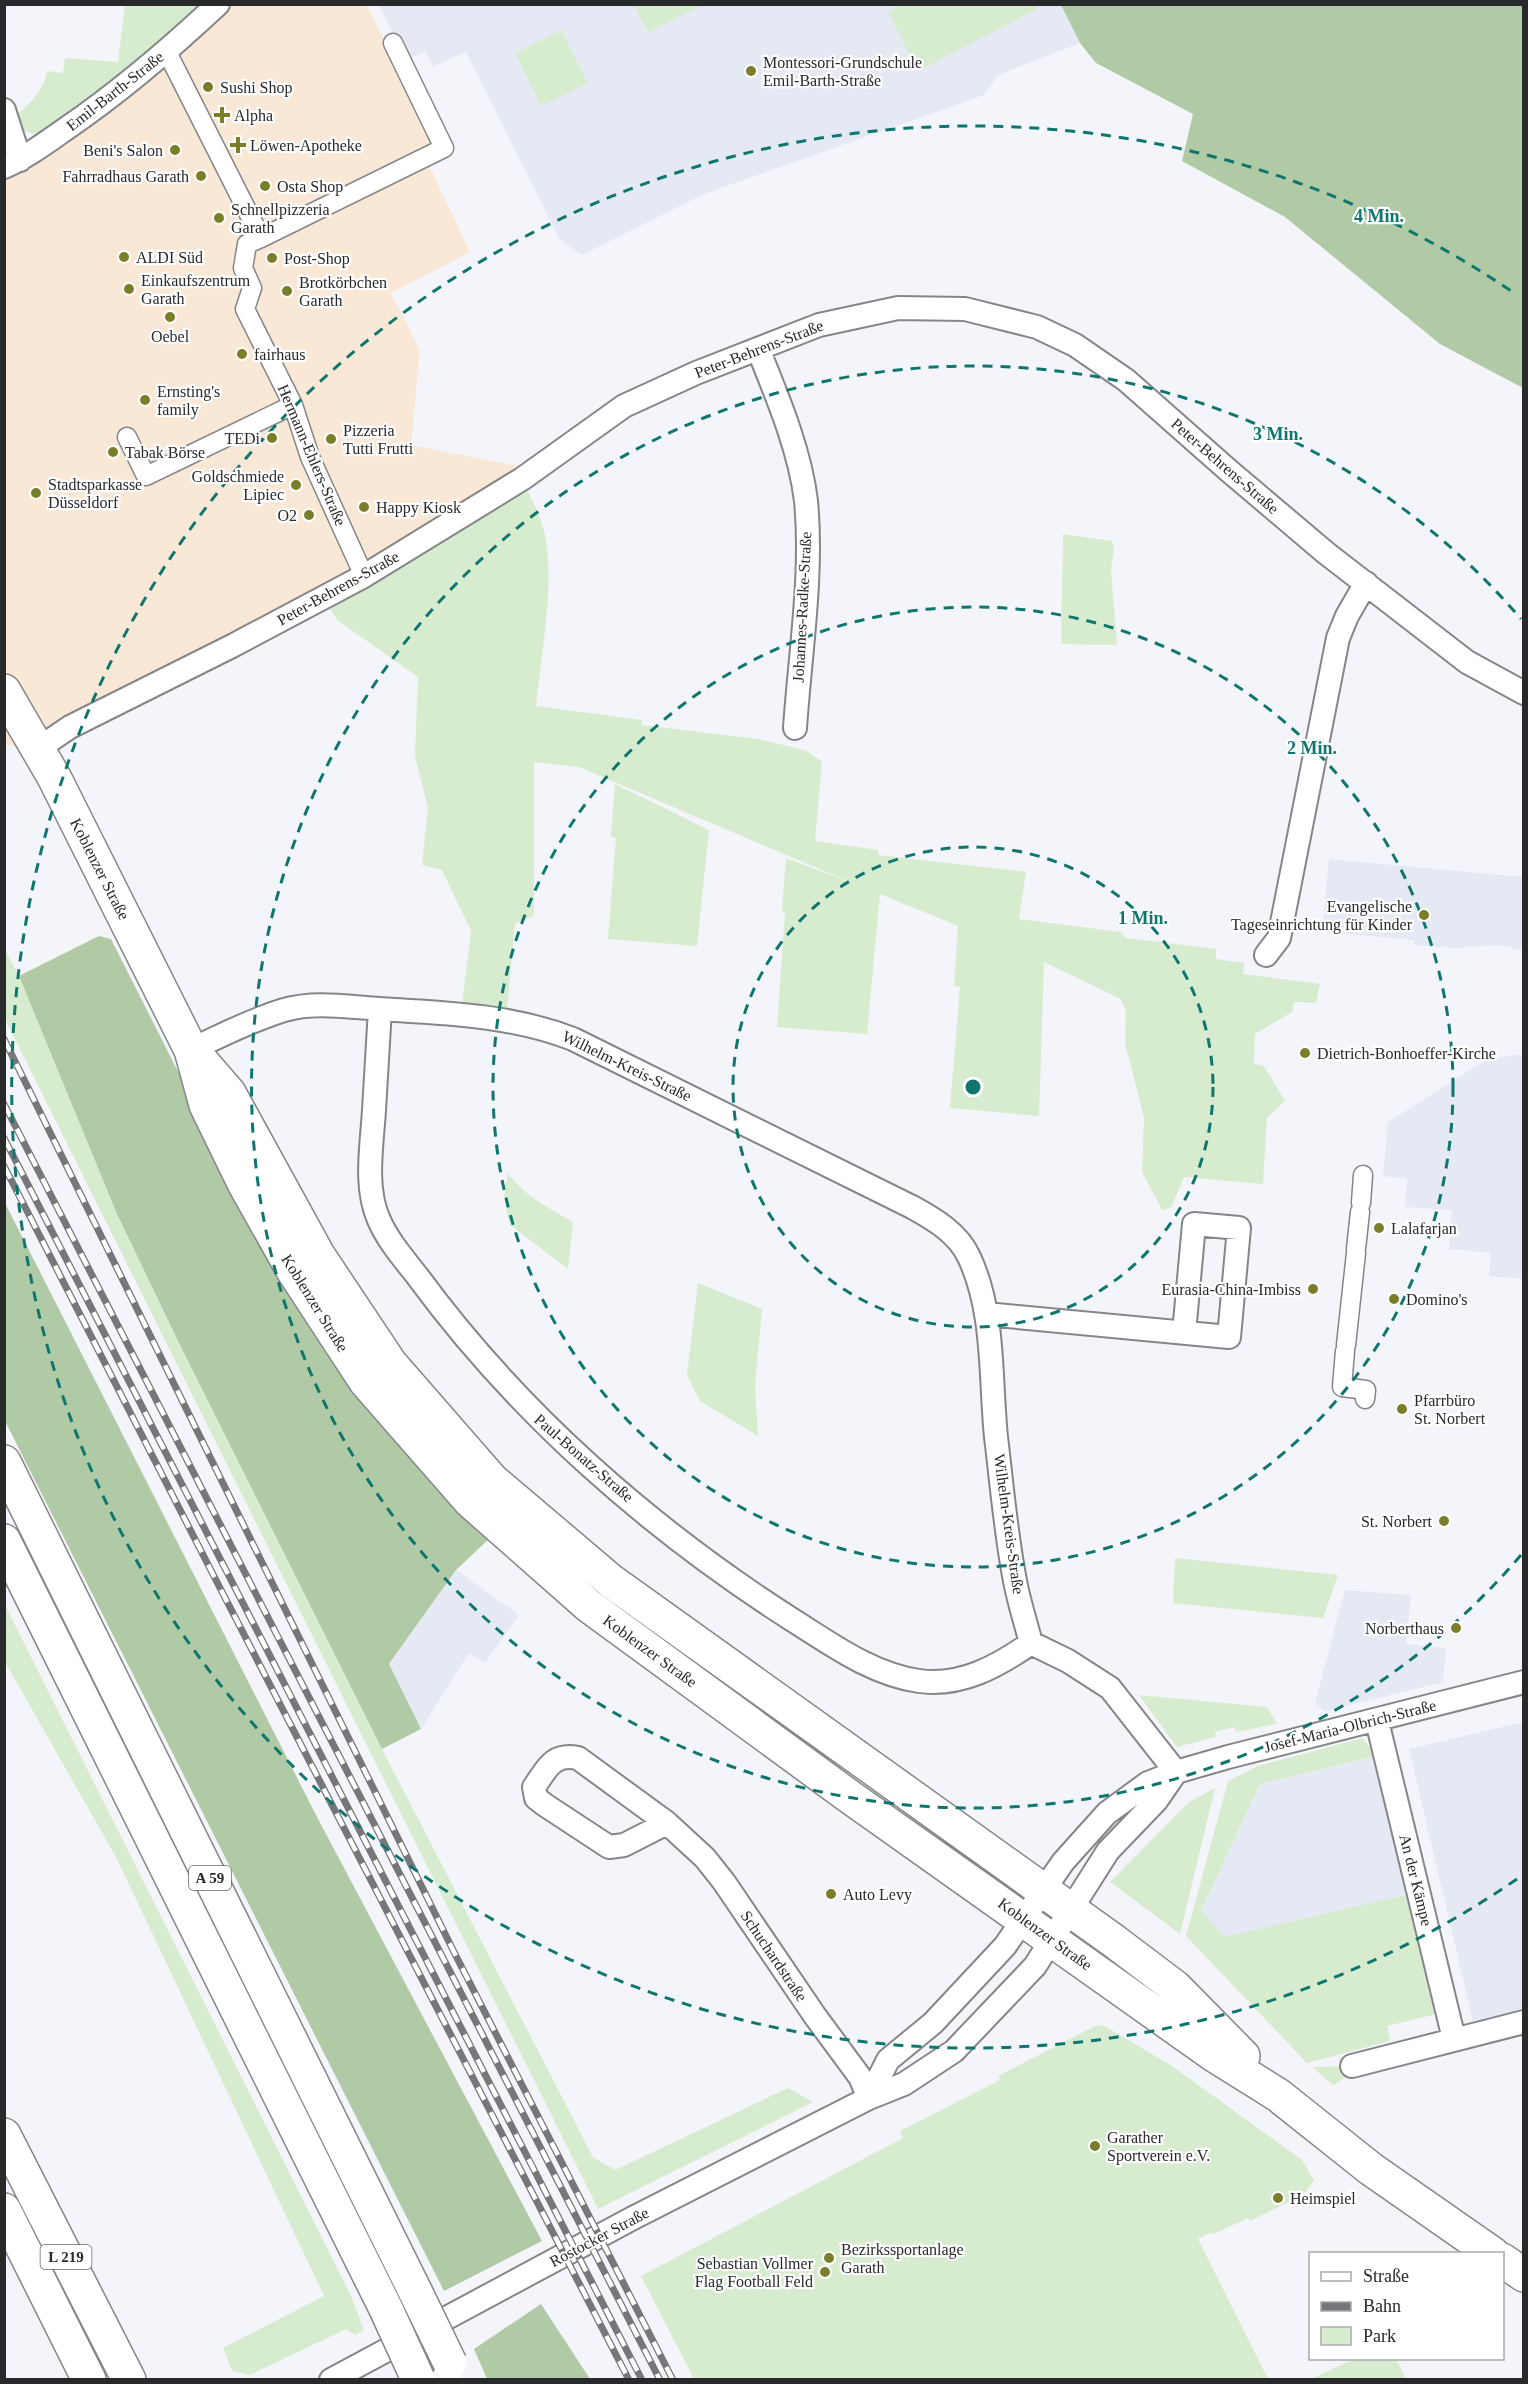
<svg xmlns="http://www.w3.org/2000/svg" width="1528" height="2384" viewBox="0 0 1528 2384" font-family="'Times New Roman',serif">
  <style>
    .commercial { fill: #fae8d7 }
    .built { fill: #e5e9f4 }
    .green { fill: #d7eccf }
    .forest { fill: #b1caa6 }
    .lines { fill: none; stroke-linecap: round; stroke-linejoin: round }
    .pedestrian-casing { stroke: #85868a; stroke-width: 21 }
    .minor-casing { stroke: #85868a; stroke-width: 26 }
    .secondary-casing { stroke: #85868a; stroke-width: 36 }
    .primary-casing { stroke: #85868a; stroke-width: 36 }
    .motorway-casing { stroke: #85868a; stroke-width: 36 }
    .pedestrian { stroke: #fff; stroke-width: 18 }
    .minor { stroke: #fff; stroke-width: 22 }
    .secondary { stroke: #fff; stroke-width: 33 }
    .primary { stroke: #fff; stroke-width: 33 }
    .motorway { stroke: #fff; stroke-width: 33 }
    .rail-casing { stroke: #76777a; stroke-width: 7 }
    .rail { stroke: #fff; stroke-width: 4.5; stroke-dasharray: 14; stroke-linecap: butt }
    .motorway-bridge-casing { stroke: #85868a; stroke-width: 36; stroke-linecap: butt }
    .motorway-bridge { stroke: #fff; stroke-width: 33 }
    .ring { fill: none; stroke: #0f766e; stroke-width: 3; stroke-dasharray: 10 8 }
    .poi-dot { fill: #7a7e28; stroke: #fff; stroke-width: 2 }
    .labels { text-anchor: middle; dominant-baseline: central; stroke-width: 4.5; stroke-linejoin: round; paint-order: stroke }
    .shield { fill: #fff; stroke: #68696a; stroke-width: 1.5 }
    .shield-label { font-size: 15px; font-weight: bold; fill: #28292a }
    .poi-label { font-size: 16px; fill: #28292a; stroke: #fff; text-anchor: start }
    .street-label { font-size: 16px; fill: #28292a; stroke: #fff }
    .centre { fill: #0f766e; stroke: #fff; stroke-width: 3 }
    .ring-label { font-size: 18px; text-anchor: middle; font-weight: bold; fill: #0f766e; stroke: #fff; stroke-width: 4.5; stroke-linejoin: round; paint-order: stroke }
  </style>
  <rect width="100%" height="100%" fill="#f4f5fa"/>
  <path class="commercial" d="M218 5H367L443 158 429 165 470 252 391 293 420 350 411 445 523 467 522 479 39 748 5 745 4 167Z"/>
  <path class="built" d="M379 5H1061L1080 43 998 75 984 95 704 194 582 255 559 239 466 52 433 67 425 51 406 61Z
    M1329 859 1523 877V951L1500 945 1456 948 1424 946 1414 945V940L1322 932Z
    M1516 1055H1524L1523 1279 1489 1276 1491 1253 1449 1249 1452 1210 1405 1207 1407 1179 1383 1176 1388 1122 1486 1060Z
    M456 1570 519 1615 485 1663 469 1653 421 1729 389 1665Z
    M1345 1590 1411 1595 1406 1644 1446 1648 1443 1682 1325 1711 1315 1703Z
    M1523 1722V2009L1473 2021 1409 1749Z
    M1376 1756 1409 1894 1225 1938 1201 1911 1260 1784Z"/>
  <path class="green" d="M902 4H1035L1037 9 918 71 888 12Z
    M125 5H206L124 73 46 130 34 134 22 130 16 116C31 102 43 92 47 71L63 73 65 58 118 62Z
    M634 5H703L648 32Z
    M561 30 588 83 541 106 515 53Z
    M524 484C532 500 541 516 545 535 555 584 541 656 536 706L642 720V725L758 739 805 750 822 762 815 841 878 850V855L1026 872 1019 919 1121 932 1126 938 1216 949V959L1244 963 1243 974 1320 984 1316 1003 1294 1002 1292 1012 1255 1034 1254 1064 1264 1066 1285 1101 1267 1118 1263 1184 1184 1177 1171 1208 1162 1210 1142 1172 1144 1118 1125 1043 1126 1011 1121 999 1044 962 1039 1116 950 1108 960 987 954 986 958 926 880 894 867 1034 777 1027 785 912 782 911 786 858 857 885 579 767 534 762V916L515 924 507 1011 462 1006 471 931 442 870 422 865 428 808 415 756 418 677 337 620 328 605Z
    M1063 534 1112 541 1114 547 1111 570 1117 645 1061 644Z
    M615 784 709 830 697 946 608 939 616 838 611 837Z
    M4 948 19 976 117 1214 178 1341 382 1749 593 2157 615 2170 788 2088 813 2102 598 2209 5 1019Z
    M508 1173C524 1196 549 1208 573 1222L568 1269 509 1224 504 1196Z
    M698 1283 762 1309 755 1385 758 1436 700 1401 687 1375Z
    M1175 1558 1338 1575 1323 1618 1173 1603Z
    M4 1603 351 2296 364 2330 355 2335 346 2329 250 2375 232 2371 223 2348 324 2296 117 1859 5 1662Z
    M1139 1695 1267 1707 1277 1724 1236 1732 1234 1727 1215 1732 1216 1737 1177 1747Z
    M1363 1738 1376 1756 1260 1784 1201 1911 1225 1937 1409 1894 1437 2014 1387 2026 1390 2041 1307 2063 1186 1936 1228 1781 1258 1766Z
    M1215 1788 1180 1934 1110 1882 1189 1802Z
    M1103 2025 1172 2066 1302 2160 1314 2181 1303 2195 1250 2221 1248 2218 1214 2234 1210 2233 1198 2239 1268 2379H694L641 2276 903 2138 900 2131 1000 2080 998 2076 1095 2026Z
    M1344 2066 1350 2075 1333 2085 1312 2067Z
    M1354 2359H1396L1406 2379H1311Z"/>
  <path class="forest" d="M1061 5H1523V388L1440 344 1285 217 1182 161 1193 114 1096 63 1080 43Z
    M99 936 111 939 199 1113 492 1536 456 1570 389 1664 421 1729 382 1749 178 1341 117 1214 19 976Z
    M4 1201 317 1817 542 2241 444 2291 5 1421Z
    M541 2304 590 2379H487L474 2349Z"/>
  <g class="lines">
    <g class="pedestrian-casing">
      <path id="pedestrian" d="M167 52 261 238 247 244 243 268 252 288 245 309 293 405 310 457 364 576
        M261 238 444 148 393 43
        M127 437 146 476 293 405
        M1361 1203 1363 1175
        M1356 1249 1360 1212
        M1346 1345 1356 1253
        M1345 1351 1342 1387 1366 1390 1365 1399"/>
    </g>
    <g class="minor-casing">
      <path id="minor" d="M4 110 20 160
        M4 167C27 157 47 142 67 128 121 91 170 49 218 4
        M758 349C777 396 800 450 806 501 813 574 800 654 795 728
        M39 748 70 727 234 645 364 576 522 479 624 406 696 373 819 325 898 308 965 309 1037 327 1075 345 1126 380 1228 470 1326 553 1467 662 1524 693
        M1266 955 1279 938 1338 638 1347 616 1366 583
        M380 1009C378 1042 376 1076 374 1110 372 1145 364 1187 379 1220 388 1241 404 1259 418 1277 518 1413 649 1528 791 1619 831 1644 871 1674 919 1681 961 1687 998 1666 1031 1643
        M191 1050C221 1035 252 1020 284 1010 315 1001 348 1007 380 1009 446 1013 511 1015 573 1039L912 1207C934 1219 958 1233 969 1257 995 1312 990 1378 996 1437 1002 1486 1006 1537 1016 1586 1020 1605 1026 1624 1031 1643L1068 1661 1110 1688 1176 1772
        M986 1314 1229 1337 1239 1228 1194 1224 1184 1333
        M1377 1721 1454 2039
        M667 1823 624 1845 609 1847 545 1805 536 1798 534 1787C547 1769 552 1753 578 1758L667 1823 705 1858 724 1882 815 2016 860 2077 869 2098
        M1352 2066 1524 2022
        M869 2098 888 2060 933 2023 1005 1946 1063 1862 1107 1813 1148 1783 1176 1772 1228 1757 1524 1682
        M331 2380 633 2218 869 2098 904 2084 954 2051 1035 1966 1108 1851 1156 1801 1176 1772"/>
    </g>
    <g class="secondary-casing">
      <path id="secondary" d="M4 691 54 777 191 1050 206 1105 245 1185 294 1272 366 1382 470 1501 589 1606 850 1797 1214 2055 1278 2095 1371 2169 1493 2254
        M197 1056 229 1093 318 1255 390 1363 492 1480 611 1581 1114 1941 1175 1987 1243 2056
        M1502 2260 1524 2275"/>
    </g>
    <g class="primary-casing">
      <path id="primary" d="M4 2135 129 2380
        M4 2210 89 2380"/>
    </g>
    <g class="motorway-casing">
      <path id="motorway" d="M4 1462 416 2293
        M4 1541 386 2309"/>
    </g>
    <use href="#pedestrian" class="pedestrian"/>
    <use href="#minor" class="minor"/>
    <use href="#secondary" class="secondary"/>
    <use href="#primary" class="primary"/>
    <use href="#motorway" class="motorway"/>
    <g class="rail-casing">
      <path id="rail" d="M4 1039 455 1954 673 2380
        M4 1104 660 2380
        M4 1138 642 2380
        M4 1166 219 1586 629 2380"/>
    </g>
    <use href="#rail" class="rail"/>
    <g class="motorway-bridge-casing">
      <path id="motorway-bridge" d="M416 2293 450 2363
        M386 2309 418 2379"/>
    </g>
    <use href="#motorway-bridge" class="motorway-bridge"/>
  </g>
  <g class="ring">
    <circle cx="973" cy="1087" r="240"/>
    <circle cx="973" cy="1087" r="480"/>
    <path d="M1521 1555A721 721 0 1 1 1521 619"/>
    <path d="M1517 1879A961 961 0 1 1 1517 295"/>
  </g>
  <g class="poi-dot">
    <circle cx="751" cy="71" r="6"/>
    <circle cx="208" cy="87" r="6"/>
    <path d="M219 106h6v6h6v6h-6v6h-6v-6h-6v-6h6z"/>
    <path d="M235 136h6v6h6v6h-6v6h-6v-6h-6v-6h6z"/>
    <circle cx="175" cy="150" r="6"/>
    <circle cx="201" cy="176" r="6"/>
    <circle cx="265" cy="186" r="6"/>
    <circle cx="219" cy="218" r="6"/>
    <circle cx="124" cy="257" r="6"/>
    <circle cx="272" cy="258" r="6"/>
    <circle cx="129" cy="289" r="6"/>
    <circle cx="287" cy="291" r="6"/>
    <circle cx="170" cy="317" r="6"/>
    <circle cx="242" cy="354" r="6"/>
    <circle cx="145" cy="400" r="6"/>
    <circle cx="272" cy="438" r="6"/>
    <circle cx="331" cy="439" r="6"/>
    <circle cx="113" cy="452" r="6"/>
    <circle cx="296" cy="485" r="6"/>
    <circle cx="36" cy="493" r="6"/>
    <circle cx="364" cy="507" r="6"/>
    <circle cx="309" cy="515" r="6"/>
    <circle cx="1424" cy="915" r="6"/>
    <circle cx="1305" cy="1053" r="6"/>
    <circle cx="1379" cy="1228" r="6"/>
    <circle cx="1313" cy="1289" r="6"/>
    <circle cx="1394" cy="1299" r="6"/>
    <circle cx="1402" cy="1409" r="6"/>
    <circle cx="1444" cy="1521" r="6"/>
    <circle cx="1456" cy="1628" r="6"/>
    <circle cx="831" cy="1894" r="6"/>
    <circle cx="1095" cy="2146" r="6"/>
    <circle cx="1278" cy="2198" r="6"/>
    <circle cx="829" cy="2258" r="6"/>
    <circle cx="825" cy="2272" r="6"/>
  </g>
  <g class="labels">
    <g class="shield">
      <rect x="189" y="1866" width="42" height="24" rx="4.5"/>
      <rect x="40.5" y="2245" width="51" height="24" rx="4.5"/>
    </g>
    <g class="shield-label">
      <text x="210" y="1878">A 59</text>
      <text x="66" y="2257">L 219</text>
    </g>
    <g class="poi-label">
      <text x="763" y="62">Montessori-Grundschule<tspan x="763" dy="18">Emil-Barth-Straße</tspan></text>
      <text x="220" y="87">Sushi Shop</text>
      <text x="234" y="115">Alpha</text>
      <text x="250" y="145">Löwen-Apotheke</text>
      <text x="163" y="150" text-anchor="end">Beni's Salon</text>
      <text x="189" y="176" text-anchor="end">Fahrradhaus Garath</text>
      <text x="277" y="186">Osta Shop</text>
      <text x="231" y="209">Schnellpizzeria<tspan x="231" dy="18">Garath</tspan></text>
      <text x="136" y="257">ALDI Süd</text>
      <text x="284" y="258">Post-Shop</text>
      <text x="141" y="280">Einkaufszentrum<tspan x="141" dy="18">Garath</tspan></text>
      <text x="299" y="282">Brotkörbchen<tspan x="299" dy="18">Garath</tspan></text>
      <text x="170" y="336" text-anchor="middle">Oebel</text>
      <text x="254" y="354">fairhaus</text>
      <text x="157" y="391">Ernsting's<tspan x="157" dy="18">family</tspan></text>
      <text x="343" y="430">Pizzeria<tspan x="343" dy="18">Tutti Frutti</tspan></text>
      <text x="260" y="438" text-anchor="end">TEDi</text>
      <text x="125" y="452">Tabak Börse</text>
      <text x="284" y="476" text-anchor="end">Goldschmiede<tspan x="284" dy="18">Lipiec</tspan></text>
      <text x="48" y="484">Stadtsparkasse<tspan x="48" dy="18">Düsseldorf</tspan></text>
      <text x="376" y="507">Happy Kiosk</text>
      <text x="297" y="515" text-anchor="end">O2</text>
      <text x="1412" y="906" text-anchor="end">Evangelische<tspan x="1412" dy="18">Tageseinrichtung für Kinder</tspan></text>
      <text x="1317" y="1053">Dietrich-Bonhoeffer-Kirche</text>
      <text x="1391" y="1228">Lalafarjan</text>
      <text x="1301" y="1289" text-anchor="end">Eurasia-China-Imbiss</text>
      <text x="1406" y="1299">Domino's</text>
      <text x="1414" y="1400">Pfarrbüro<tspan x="1414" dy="18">St. Norbert</tspan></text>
      <text x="1432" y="1521" text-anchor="end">St. Norbert</text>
      <text x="1444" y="1628" text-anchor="end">Norberthaus</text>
      <text x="843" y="1894">Auto Levy</text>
      <text x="1107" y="2137">Garather<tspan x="1107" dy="18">Sportverein e.V.</tspan></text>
      <text x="1290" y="2198">Heimspiel</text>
      <text x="841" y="2249">Bezirkssportanlage<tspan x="841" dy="18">Garath</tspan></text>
      <text x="813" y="2263" text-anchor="end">Sebastian Vollmer<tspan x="813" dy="18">Flag Football Feld</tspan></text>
    </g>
    <g class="street-label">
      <text transform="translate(115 91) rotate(-38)">Emil-Barth-Straße</text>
      <text transform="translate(759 349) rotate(-21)">Peter-Behrens-Straße</text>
      <text transform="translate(312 455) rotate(67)">Hermann-Ehlers-Straße</text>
      <text transform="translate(1225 466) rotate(41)">Peter-Behrens-Straße</text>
      <text transform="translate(338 588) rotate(-29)">Peter-Behrens-Straße</text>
      <text transform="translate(802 607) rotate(-87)">Johannes-Radke-Straße</text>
      <text transform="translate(100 869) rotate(63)">Koblenzer Straße</text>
      <text transform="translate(627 1066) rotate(26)">Wilhelm-Kreis-Straße</text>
      <text transform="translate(315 1303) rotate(58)">Koblenzer Straße</text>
      <text transform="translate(584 1458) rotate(41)">Paul-Bonatz-Straße</text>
      <text transform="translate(1009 1524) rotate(82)">Wilhelm-Kreis-Straße</text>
      <text transform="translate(650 1651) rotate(36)">Koblenzer Straße</text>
      <text transform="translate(1350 1726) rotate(-14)">Josef-Maria-Olbrich-Straße</text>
      <text transform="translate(1416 1880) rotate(76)">An der Kämpe</text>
      <text transform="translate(1045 1934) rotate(36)">Koblenzer Straße</text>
      <text transform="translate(774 1956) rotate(56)">Schuchardstraße</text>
      <text transform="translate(599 2237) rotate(-28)">Rostocker Straße</text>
    </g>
  </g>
  <circle cx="973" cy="1087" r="9" class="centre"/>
  <g class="ring-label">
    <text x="1379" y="222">4 Min.</text>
    <text x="1278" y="440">3 Min.</text>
    <text x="1312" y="754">2 Min.</text>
    <text x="1143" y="924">1 Min.</text>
  </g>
  <rect width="1528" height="2384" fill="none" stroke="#28292a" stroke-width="12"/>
  <rect x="1309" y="2252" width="195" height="108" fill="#ffffff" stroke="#a9a9aa" stroke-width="1.5"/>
  <rect x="1321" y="2272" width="30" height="9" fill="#ffffff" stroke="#a9a9aa" stroke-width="1.5"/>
  <text x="1363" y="2282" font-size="18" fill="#28292a">Straße</text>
  <rect x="1321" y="2302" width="30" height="9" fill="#76777a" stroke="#a9a9aa" stroke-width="1.5"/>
  <text x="1363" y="2312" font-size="18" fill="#28292a">Bahn</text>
  <rect x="1321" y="2327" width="30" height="18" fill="#d7eccf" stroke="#a9a9aa" stroke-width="1.5"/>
  <text x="1363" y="2342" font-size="18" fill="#28292a">Park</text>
</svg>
